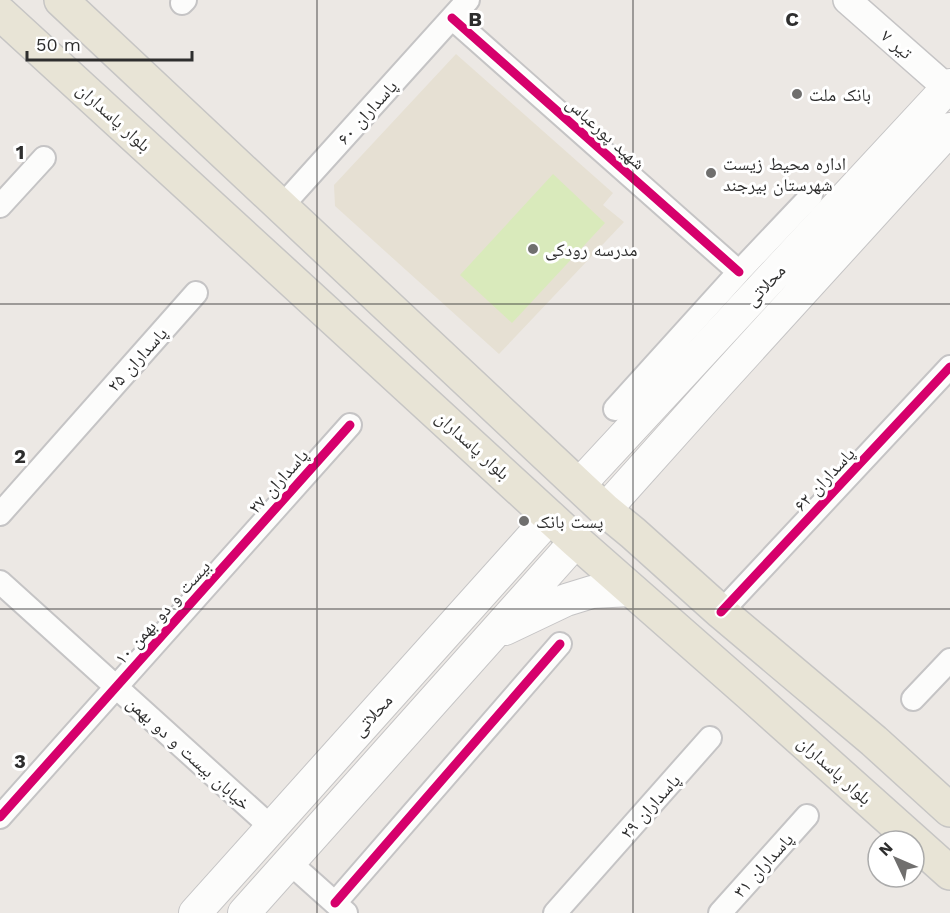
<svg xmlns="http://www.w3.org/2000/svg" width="950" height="913" viewBox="0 0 950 913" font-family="'Work Sans','Noto Naskh Arabic',sans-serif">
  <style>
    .education { fill: #e6e0d3 }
    .pitch { fill: #d9eabb }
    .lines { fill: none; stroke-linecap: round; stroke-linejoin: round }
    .minor-casing { stroke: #c5c4c5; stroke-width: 26 }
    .tertiary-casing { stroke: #c5c4c5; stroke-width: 30 }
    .secondary-casing { stroke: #c5c4c5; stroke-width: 34 }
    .primary-casing { stroke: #c6c5c4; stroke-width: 36 }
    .minor { stroke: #fcfcfb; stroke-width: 22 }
    .tertiary { stroke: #fcfcfb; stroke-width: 27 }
    .secondary { stroke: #fcfcfb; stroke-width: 32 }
    .primary { stroke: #e8e4d6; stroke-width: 33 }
    .cycleway-casing { stroke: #fff; stroke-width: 13 }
    .cycleway { stroke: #d6006c; stroke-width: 9 }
    .grid { fill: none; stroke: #2e2e2e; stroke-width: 1.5; stroke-opacity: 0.55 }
    .poi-dot { fill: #706f6e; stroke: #fff; stroke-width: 2 }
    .labels { text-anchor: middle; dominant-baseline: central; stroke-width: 6; stroke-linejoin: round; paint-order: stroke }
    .street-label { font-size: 18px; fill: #2e2e2e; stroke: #fff }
    .poi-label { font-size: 18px; fill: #2e2e2e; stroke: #fff; text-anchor: start }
    .grid-label { font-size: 20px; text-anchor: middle; font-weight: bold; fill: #2e2e2e; stroke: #fff; stroke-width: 6; stroke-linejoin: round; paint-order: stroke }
  </style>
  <rect width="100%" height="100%" fill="#ece8e4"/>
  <path class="education" d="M456 54 613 193 603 205 624 222 499 354 335 206 334 185Z"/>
  <path class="pitch" d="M553 174 605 223 512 323 460 275Z"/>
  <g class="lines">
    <g class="minor-casing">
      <path id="minor" d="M182 3 185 0
        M452 18 739 272
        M0 206 44 158
        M282 206 468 0
        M615 409 739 272 811 196
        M0 514 196 293
        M0 582 271 827
        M721 612 950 367
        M913 699 950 660
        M0 817 350 425
        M289 862 346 913
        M335 903 560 644
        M555 913 710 738
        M720 913 807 816"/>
    </g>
    <g class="tertiary-casing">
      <path id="tertiary" d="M847 0 947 88"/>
    </g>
    <g class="secondary-casing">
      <path id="secondary" d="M579 485 950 85
        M605 510 717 385 950 129
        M505 629 566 600 592 592 632 590
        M195 913 550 517
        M244 913 576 541"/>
    </g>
    <g class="primary-casing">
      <path id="primary" d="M61 0 605 510 633 533 721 612 874 741 950 810
        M0 13 576 541 750 694 950 873"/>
    </g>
    <use href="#minor" class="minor"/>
    <use href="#tertiary" class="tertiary"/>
    <use href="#secondary" class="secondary"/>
    <use href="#primary" class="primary"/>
    <g class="cycleway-casing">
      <path id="cycleway" d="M452 18 739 272
        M721 612 950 367
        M0 817 350 425
        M335 903 560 644"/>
    </g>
    <use href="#cycleway" class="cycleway"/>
  </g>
  <path class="grid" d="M317 0V913M633 0V913M0 304H950M0 609H950"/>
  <g class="poi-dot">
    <circle cx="797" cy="94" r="6"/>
    <circle cx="711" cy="173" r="6"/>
    <circle cx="533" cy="249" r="6"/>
    <circle cx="524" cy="521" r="6"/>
  </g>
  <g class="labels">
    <g class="street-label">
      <text transform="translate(897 44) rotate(41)">۷ تیر</text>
      <text transform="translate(367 112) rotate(-48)">پاسداران ۶۰</text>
      <text transform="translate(114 117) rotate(42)">بلوار پاسداران</text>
      <text transform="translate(606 133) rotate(42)">شهید پورعباس</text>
      <text transform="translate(765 285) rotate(-47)">محلاتی</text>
      <text transform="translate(137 359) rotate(-48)">پاسداران ۲۵</text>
      <text transform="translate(473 445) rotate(42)">بلوار پاسداران</text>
      <text transform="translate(824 479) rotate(-47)">پاسداران ۶۲</text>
      <text transform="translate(278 481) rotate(-48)">پاسداران ۲۷</text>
      <text transform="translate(162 612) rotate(-48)">بیست و دو بهمن ۱۰</text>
      <text transform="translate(372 715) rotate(-48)">محلاتی</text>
      <text transform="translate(189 753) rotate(42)">خیابان بیست و دو بهمن</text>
      <text transform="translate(835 770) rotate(42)">بلوار پاسداران</text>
      <text transform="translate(650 806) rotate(-48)">پاسداران ۲۹</text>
      <text transform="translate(763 865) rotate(-48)">پاسداران ۳۱</text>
    </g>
    <g class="poi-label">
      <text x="809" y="94">بانک ملت</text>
      <text x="723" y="163">اداره محیط زیست<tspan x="723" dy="21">شهرستان بیرجند</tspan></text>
      <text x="545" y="249">مدرسه رودکی</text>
      <text x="536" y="521">پست بانک</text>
    </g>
  </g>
  <g class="grid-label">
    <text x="475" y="26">B</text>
    <text x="792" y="26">C</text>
    <text x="20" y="159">1</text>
    <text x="20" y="463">2</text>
    <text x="20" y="768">3</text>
  </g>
  <g transform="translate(896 859) rotate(314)"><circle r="28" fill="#ffffff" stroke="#ababab" stroke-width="1.5"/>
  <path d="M0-4.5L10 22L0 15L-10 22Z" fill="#706f6e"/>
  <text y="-9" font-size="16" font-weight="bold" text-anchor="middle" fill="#2e2e2e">N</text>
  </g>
  <path d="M27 51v9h165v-9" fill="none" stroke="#2e2e2e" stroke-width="3"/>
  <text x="36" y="51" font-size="18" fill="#2e2e2e" stroke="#ffffff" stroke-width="4.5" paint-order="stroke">50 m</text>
</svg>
